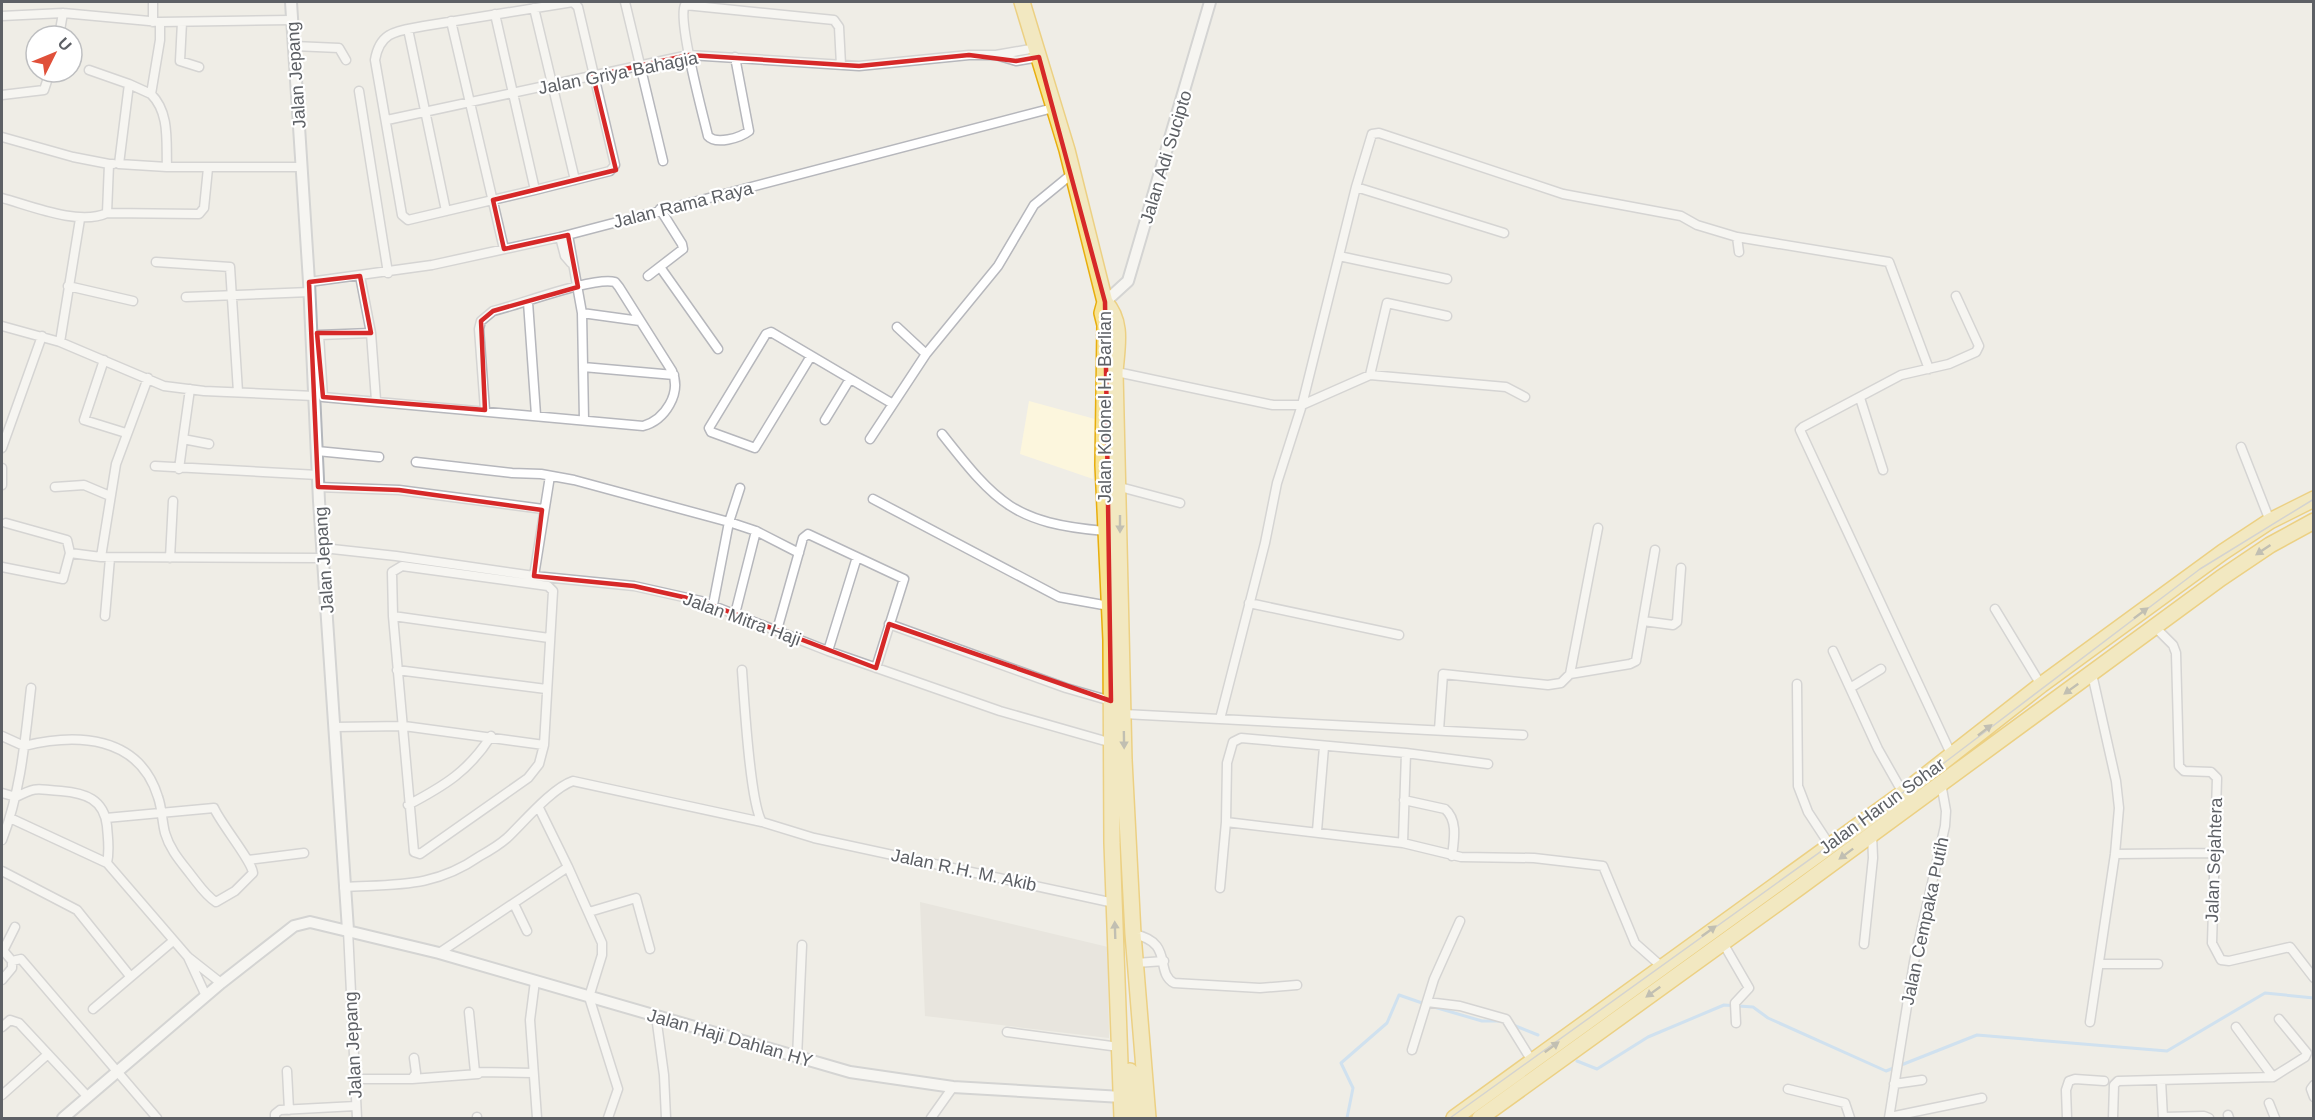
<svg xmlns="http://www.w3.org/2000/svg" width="2315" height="1120" viewBox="0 0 2315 1120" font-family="Arial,sans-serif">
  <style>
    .commercial { fill: #fcf6dd }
    .education { fill: #dfdcd4 }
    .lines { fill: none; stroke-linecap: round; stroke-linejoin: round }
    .stream { stroke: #aad3fa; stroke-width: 3 }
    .street-casing { stroke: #b6b7bc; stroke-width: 11 }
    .secondary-casing { stroke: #b4b7bc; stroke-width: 14 }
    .highway-casing { stroke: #e8ae0d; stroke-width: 18 }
    .street { stroke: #fff; stroke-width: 8 }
    .secondary { stroke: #fff; stroke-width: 10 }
    .highway { stroke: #f7e394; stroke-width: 15 }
    .tram { stroke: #b4b4b5; stroke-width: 1.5 }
    .oneway { fill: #8b8773 }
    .marked { fill: none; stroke: #d62828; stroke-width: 4.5; stroke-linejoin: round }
    .labels { text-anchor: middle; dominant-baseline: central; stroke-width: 4.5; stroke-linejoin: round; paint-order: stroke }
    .street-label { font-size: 18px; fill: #5d6065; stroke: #fff }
  </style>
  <rect width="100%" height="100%" fill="#efede6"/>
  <path class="commercial" d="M1029 401 1095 419 1093 479 1020 454Z"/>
  <path class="education" d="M920 902 1108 947 1109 1038 925 1016Z"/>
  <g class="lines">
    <path class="stream" d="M1434 1007 1482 1021H1501
      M1513 1025 1538 1035
      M1577 1061 1597 1069 1648 1037 1724 1005 1753 1007 1768 1018 1886 1071 1977 1035 2167 1051 2265 993 2314 998
      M1347 1118 1353 1088 1341 1063 1387 1023 1399 995 1425 1004"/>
    <g class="street-casing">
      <path id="street" d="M153 2V22
        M625 2 663 161
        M534 8 575 180
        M495 14 535 190 610 171 615 165 578 7 573 2 424 26C399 31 380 30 375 60L402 215 408 220 535 190
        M2 16 63 13 160 22 292 20
        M451 21 504 249
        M160 22V40L151 94C170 113 166 141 167 167H301
        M182 22 180 61 199 67
        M408 29 446 211
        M59 36 63 13
        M294 46 339 48 346 60
        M996 55 1036 48
        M735 57 749 131C740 138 716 145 708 136 703 115 677 19 685 5L834 20 839 27 841 65
        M89 70 129 84 119 164 167 167
        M129 84 151 94
        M359 91 388 273
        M2 95 44 90 50 72
        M387 120 689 55 859 66 969 55H996L1016 61 1039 57
        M2 137 73 157 109 164
        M1356 187 1504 233
        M2 198C31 206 79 226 107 213L199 214 204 208 208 168
        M107 213 109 164H113
        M568 235 582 313 584 420
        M560 237 565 256 571 263
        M1737 237 1889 262 1929 369
        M1339 256 1447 279
        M156 262 230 267 238 392
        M660 267 718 349
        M360 276 371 333 376 400
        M648 276 683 249 682 244 660 209
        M309 282 432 265 560 237 1053 108
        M68 286 133 301
        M186 297 310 292
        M528 302 536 415
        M582 313 640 321
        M2 326 60 342 164 386 204 391 314 396
        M897 327 926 354
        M371 333 319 335 323 397 643 426C665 420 682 393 672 371L619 287 615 282C594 276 519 305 493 311L481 321 479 329 485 410
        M60 342 80 219
        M811 356 755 448 711 432 709 428 766 334 771 332 893 404
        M104 360 84 420 126 433
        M583 367 674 375
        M1112 371 1273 405H1302L1370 375 1506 387 1525 397
        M1370 375 1387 303 1447 316
        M190 389 183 439 209 444
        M1860 398 1883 470
        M825 420 850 379
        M942 434C997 504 1014 523 1105 531
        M870 439 926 354 998 266 1034 205 1073 173
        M2241 447 2270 521
        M2 448 42 336
        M317 451 379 457
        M416 462 512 473 541 474 574 480 729 522 756 531 799 553
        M155 466 318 475
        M2 468V485
        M179 469 183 439
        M55 487 84 485 110 496
        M318 487 399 490 543 509
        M1120 487 1180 503
        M873 499 1059 597 1109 606
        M6 523 67 540 70 553 101 557 323 558
        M323 548 396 556 534 576 634 586 701 601 828 651 1000 711 1112 743
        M101 557 116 464 148 378
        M170 558 173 501
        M402 566 548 586 553 591 544 745 539 764 528 778 420 854 414 852 393 616 392 572Z
        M2 567 63 579 70 553
        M534 576 550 476
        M1249 603 1399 635
        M713 605 729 522 740 488
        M1995 609 2041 685
        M735 614 756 531
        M105 616 110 558
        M393 616 549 638
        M1643 621 1673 625 1677 622 1681 568
        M889 624 1066 688 1111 701
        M2155 627 2173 645 2176 653 2179 766 2184 771 2211 772 2217 778 2212 943 2221 960 2229 961 2290 947 2314 978
        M777 630 803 538 808 534 904 579 876 668
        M828 651 857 557
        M1833 651 1878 749 1903 793
        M397 670 546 689
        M742 670C744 697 750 804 762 822L814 838 1114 903
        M1570 674 1630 664 1636 661 1655 550
        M1797 684 1798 786 1808 812 1829 844
        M1850 688 1881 669
        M1124 714 1523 735
        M1220 719 1265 543 1277 483 1302 405 1356 187 1372 134 1379 133 1563 194 1681 216 1697 225 1737 237 1739 252
        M335 727 404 726 544 745
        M1439 730 1443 674 1548 685 1561 683 1570 674 1598 528
        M2 736 24 746
        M24 746C76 733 139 735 158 797 162 808 162 821 165 833 170 850 181 862 191 875 199 885 206 896 216 902L235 891 253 873C252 861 221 824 214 808L106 818
        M1406 753 1488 764
        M1952 756 1800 430 1803 427 1901 375 1949 364 1976 352 1979 346 1956 296
        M2 793 16 797
        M16 797C40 785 37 790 61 791 85 793 104 799 107 826 108 840 110 850 107 863
        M1404 800 1445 809C1458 820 1454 840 1452 856
        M408 805C444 786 469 771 491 736
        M539 808 568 867
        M10 818 107 863 188 957 221 983
        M1317 831 1324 747
        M2 840C21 791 25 740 31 688
        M1403 843 1461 857 1534 858 1603 866 1635 943 1661 966
        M2115 854 2213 853
        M248 860 304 853
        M2 871 77 910 130 976
        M344 887C397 884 434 888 480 856 489 851 499 845 507 838 523 823 552 788 573 781L762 822
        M1220 888 1226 822 1227 763 1233 742 1241 738 1406 753 1403 843 1226 822
        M514 904 527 931
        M589 912 636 898 650 949
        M348 930 357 1118
        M1133 934C1175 942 1154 972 1174 983L1260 988 1297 985
        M1723 943 1749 988 1735 1003 1736 1023
        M1864 944 1873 858 1872 834
        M2 949 12 961V968L2 980
        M3 951 15 927
        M439 953 568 867 602 943V955L589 997 618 1089 608 1118
        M188 957 206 996
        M12 961 21 959 157 1118
        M1136 963 1164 961
        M2100 964H2158
        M535 981 530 1020 537 1118
        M1427 1002 1460 1006 1506 1019 1532 1061
        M93 1009 173 941
        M469 1012 475 1072 533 1073
        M656 1016 664 1075 666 1118
        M2090 1022 2115 854 2119 808 2116 781 2092 674
        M2 1027 10 1020 19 1023 88 1097
        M1007 1032 1119 1047
        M1412 1050 1434 979 1460 921
        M797 1058 802 945
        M287 1071 289 1110
        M2273 1077 2305 1057 2307 1053 2279 1019
        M354 1079H412L416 1073 414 1058
        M412 1079 478 1074
        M2161 1080 2163 1118
        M1894 1084 1922 1080
        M2314 1085 2311 1089 2314 1097
        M1788 1089 1845 1103 1850 1118
        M2 1095 48 1054
        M2269 1103 2275 1118
        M2228 1115 2229 1118
        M477 1117V1118
        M1890 1117 1982 1098
        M2163 1117 2204 1116 2209 1118
        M275 1118V1114L280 1110 356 1106
        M931 1118 953 1087
        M1889 1118 1914 962 1945 826 1946 811 1941 783
        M2067 1118 2066 1090 2069 1081 2075 1079 2104 1081
        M2113 1118 2114 1085 2118 1081 2273 1077 2236 1027"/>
    </g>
    <g class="secondary-casing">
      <path id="secondary" d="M291 2 309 282 319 501 348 930
        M1105 302 1128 281 1210 2
        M63 1118 221 983 294 926 310 922 439 953 850 1072 953 1087 1122 1097"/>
    </g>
    <g class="highway-casing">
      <path id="highway" d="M1022 2 1067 150 1105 302 1102 313 1105 325 1103 465 1111 640 1112 843 1122 1118
        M1105 302C1123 322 1117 346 1115 372L1124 760 1133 934 1148 1118
        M1130 1071 1134 1118
        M1454 1118 1903 793 2041 685 2223 552 2270 521 2314 499
        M1480 1118 1800 887 2221 578 2270 545 2314 521"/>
    </g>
    <use href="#street" class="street"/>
    <use href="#secondary" class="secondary"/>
    <use href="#highway" class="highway"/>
    <path class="tram" d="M1450 1118 1944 763 2200 569 2314 499"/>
  </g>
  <defs><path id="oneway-solid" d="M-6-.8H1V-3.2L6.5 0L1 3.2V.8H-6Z" transform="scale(1.5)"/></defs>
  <g class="oneway">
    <use href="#oneway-solid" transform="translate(1120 524) rotate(90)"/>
    <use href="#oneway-solid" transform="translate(2263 550) rotate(146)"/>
    <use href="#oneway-solid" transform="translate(2141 613) rotate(-37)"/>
    <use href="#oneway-solid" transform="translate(2071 689) rotate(144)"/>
    <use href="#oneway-solid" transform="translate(1985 730) rotate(-38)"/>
    <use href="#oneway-solid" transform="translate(1124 740) rotate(89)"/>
    <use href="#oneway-solid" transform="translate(1846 854) rotate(143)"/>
    <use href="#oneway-solid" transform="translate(1115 930) rotate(-92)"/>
    <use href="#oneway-solid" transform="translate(1709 931) rotate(-36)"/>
    <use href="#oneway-solid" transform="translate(1653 992) rotate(144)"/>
    <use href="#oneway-solid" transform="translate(1552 1047) rotate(-36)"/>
  </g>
  <path d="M0 0H2315V1120H0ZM689 55 859 66 969 55 1016 61 1039 57 1105 302 1111 701 889 624 876 668 701 601 634 586 534 576 542 510 399 490 318 487 309 282 360 276 371 333H317L323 397 485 410 481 321 493 311 578 287 568 235 504 249 493 200 616 170 593 76Z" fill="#efede6" fill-opacity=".55" fill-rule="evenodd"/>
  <path class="marked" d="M689 55 859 66 969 55 1016 61 1039 57 1105 302 1111 701 889 624 876 668 701 601 634 586 534 576 542 510 399 490 318 487 309 282 360 276 371 333H317L323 397 485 410 481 321 493 311 578 287 568 235 504 249 493 200 616 170 593 76Z"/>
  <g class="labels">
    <g class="street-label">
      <text transform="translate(618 73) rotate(-11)">Jalan Griya Bahagia</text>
      <text transform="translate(296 75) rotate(-94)">Jalan Jepang</text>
      <text transform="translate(1166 157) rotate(-73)">Jalan Adi Sucipto</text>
      <text transform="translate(683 205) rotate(-14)">Jalan Rama Raya</text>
      <text transform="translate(1105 407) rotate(-90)">Jalan Kolonel H. Barlian</text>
      <text transform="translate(324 560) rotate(-94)">Jalan Jepang</text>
      <text transform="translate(742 619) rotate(20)">Jalan Mitra Haji</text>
      <text transform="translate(1882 806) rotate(-36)">Jalan Harun Sohar</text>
      <text transform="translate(2214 860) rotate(-88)">Jalan Sejahtera</text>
      <text transform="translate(964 870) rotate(12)">Jalan R.H. M. Akib</text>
      <text transform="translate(1925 921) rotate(-78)">Jalan Cempaka Putih</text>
      <text transform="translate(730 1038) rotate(16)">Jalan Haji Dahlan HY</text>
      <text transform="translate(353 1045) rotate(-93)">Jalan Jepang</text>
    </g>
  </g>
  <rect width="2315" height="1120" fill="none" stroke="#5d6065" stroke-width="6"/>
  <g transform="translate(54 54) rotate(47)"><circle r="28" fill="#ffffff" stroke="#bebfc1" stroke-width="1.5"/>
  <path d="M0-4.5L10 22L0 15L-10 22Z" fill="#e0503a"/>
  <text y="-9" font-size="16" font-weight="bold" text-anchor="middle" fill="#5d6065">U</text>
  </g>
</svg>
